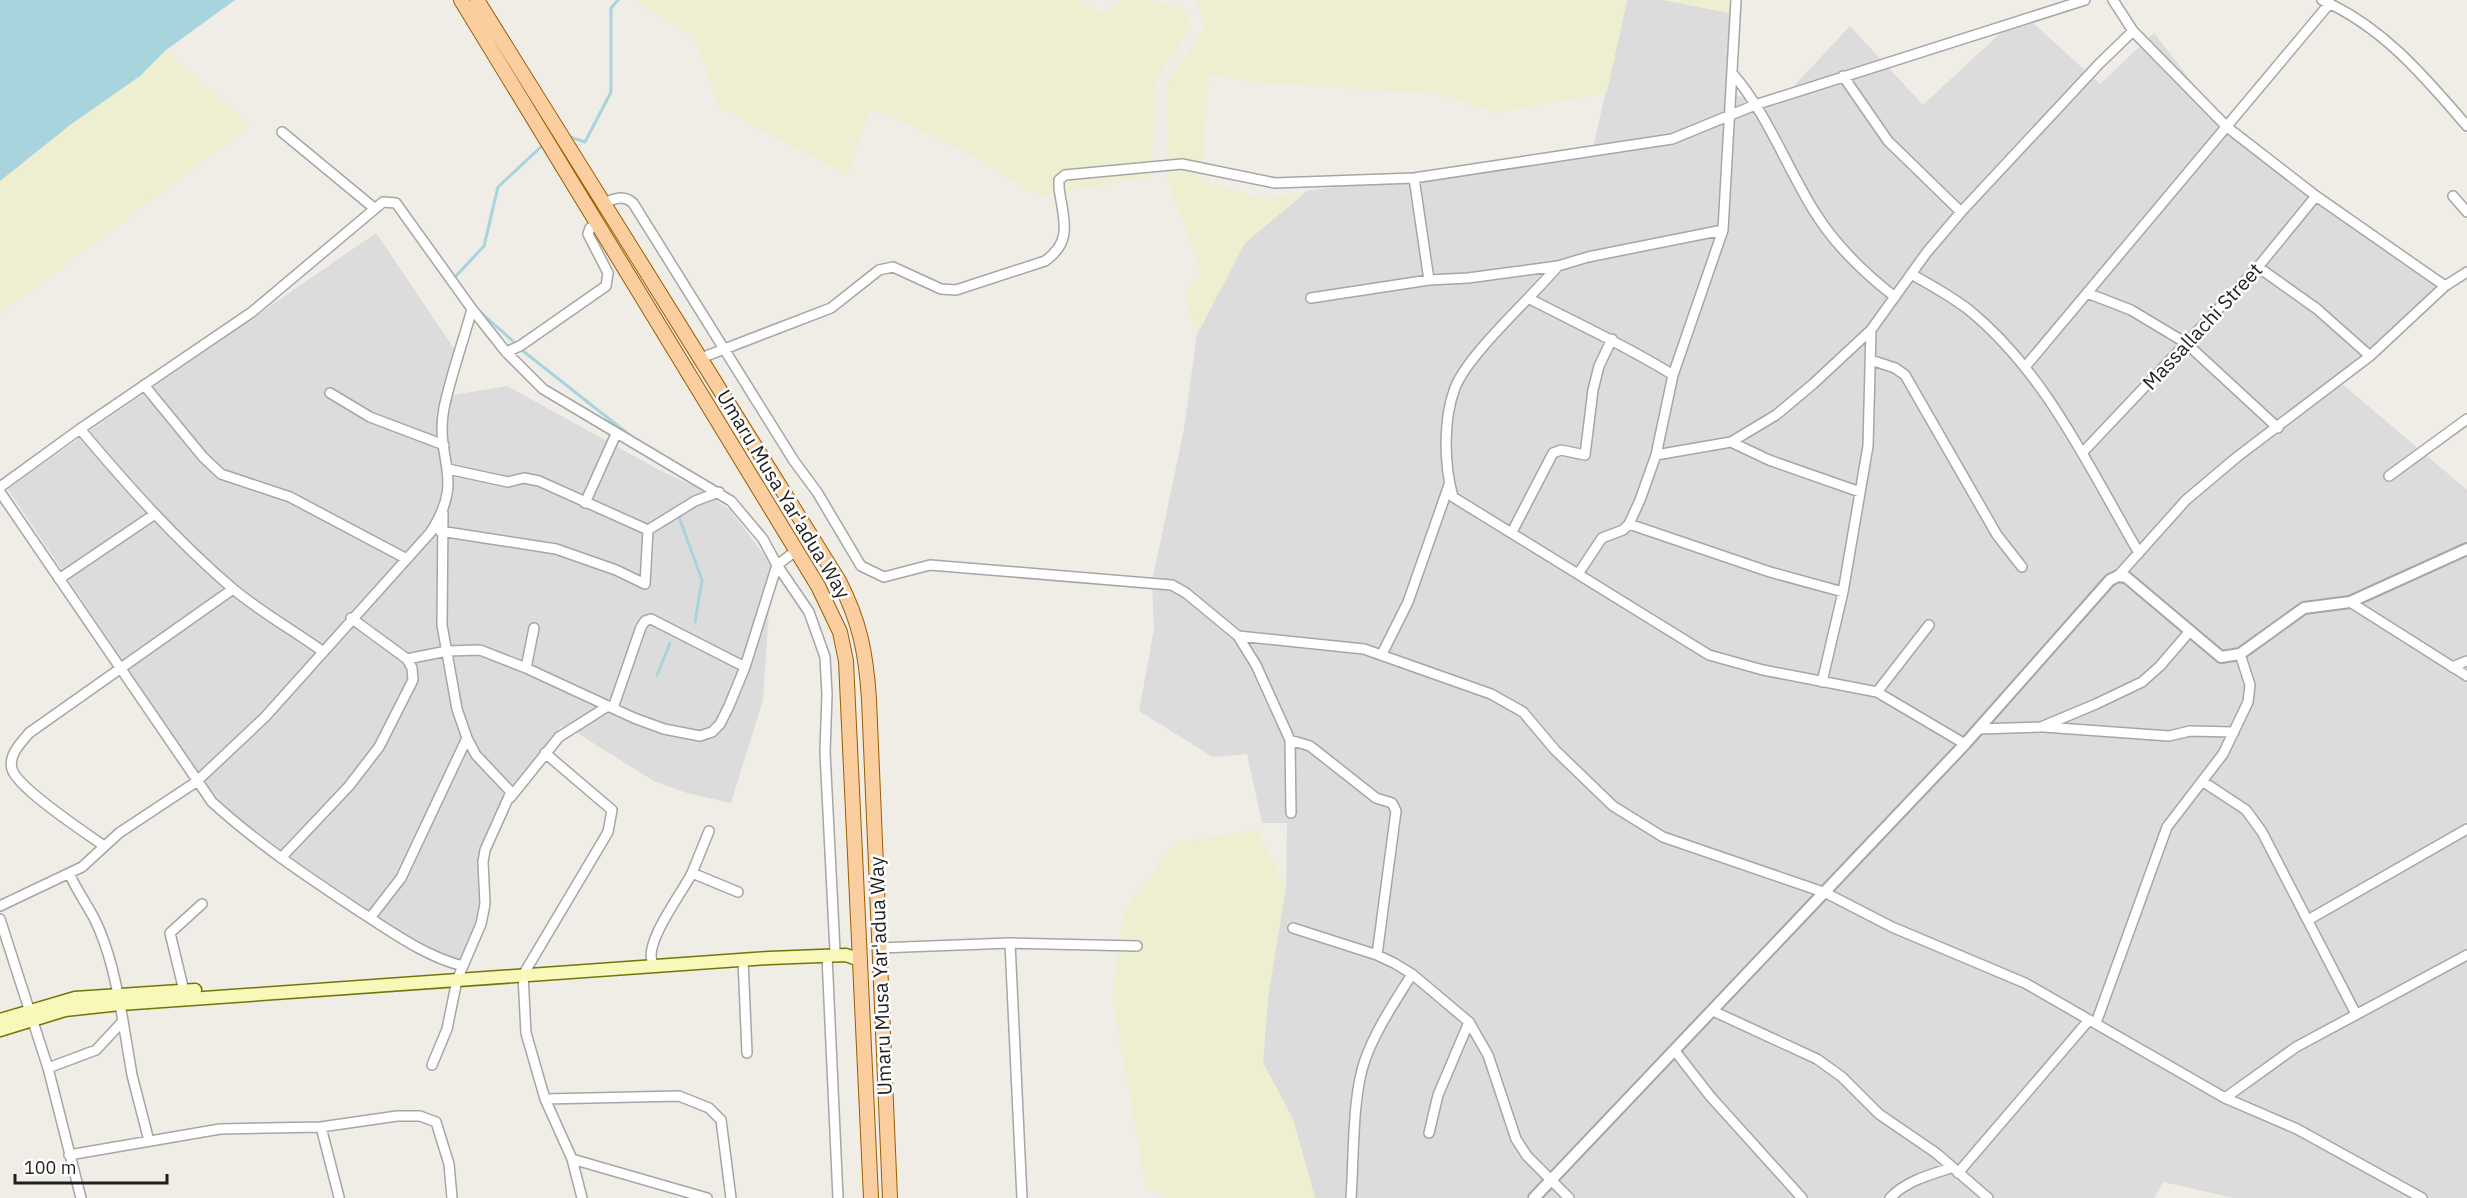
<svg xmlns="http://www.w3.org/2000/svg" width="2467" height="1198" viewBox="0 0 2467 1198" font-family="'IBM Plex Sans',sans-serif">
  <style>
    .residential { fill: #dddcdc }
    .farmland { fill: #eeeed1 }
    .water { fill: #a7d4dd }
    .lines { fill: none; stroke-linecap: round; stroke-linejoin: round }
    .stream { stroke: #a7d4dd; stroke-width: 3 }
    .minor-casing { stroke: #a6a6a6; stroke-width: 12 }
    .tertiary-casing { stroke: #a6a6a6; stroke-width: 14 }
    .secondary-casing { stroke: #717606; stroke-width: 15 }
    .primary-casing { stroke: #995e02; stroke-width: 16 }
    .minor { stroke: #fff; stroke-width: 9 }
    .tertiary { stroke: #fff; stroke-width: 10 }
    .secondary { stroke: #f9f8bb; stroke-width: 12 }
    .primary { stroke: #fbcea0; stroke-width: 14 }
    .labels { text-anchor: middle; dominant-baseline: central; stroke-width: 5; stroke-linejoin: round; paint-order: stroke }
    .street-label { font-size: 20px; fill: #1f1f1f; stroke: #fff }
  </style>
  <rect width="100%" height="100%" fill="#f0ece6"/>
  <path class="residential" d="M1627 0H1663L1730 13V94L1777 104 1850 26 1923 105 2022 13 2100 84 2154 33 2208 103 2316 196 2455 285 2340 382 2467 490V1198H2234L2163 1182 2154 1198H1315L1293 1119 1263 1063 1268 998 1286 886 1287 823H1262L1247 754 1213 757 1139 711 1154 629 1152 582 1184 429 1197 334 1245 243 1307 191 1593 147Z
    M376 233 455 350 447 396 507 386 661 471 696 487 730 510 772 565 763 700 731 803 687 793 654 781 574 731 561 726 495 816 479 917 457 969 314 887 242 830 197 772 7 488Z"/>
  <path class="farmland" d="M635 0H1082L1085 5 1104 14 1120 0H1153L1184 10 1192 26 1154 83 1152 176 1039 196 948 142 870 108 847 175 719 107 695 38Z
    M1197 0H1627L1607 92 1496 113 1440 94 1266 83 1209 75 1201 181 1265 199 1307 191 1245 243 1197 334 1184 296 1202 273 1167 178V82L1204 29Z
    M1663 0H1731L1730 13Z
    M166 50 250 126 0 314V181L70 125 140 76Z
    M1258 830 1286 886 1268 998 1263 1063 1293 1119 1315 1198H1166L1146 1186 1112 996 1124 911 1175 843Z"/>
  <path class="water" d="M0 0H235L166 50 140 76 70 125 0 181Z"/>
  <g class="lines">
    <path class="stream" d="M567 136 585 142 611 92V8L618 0
      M456 276 484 246 498 187 543 145
      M478 310 514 342
      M523 351 632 437
      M679 517 702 580 695 622
      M657 675 670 643"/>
    <g class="minor-casing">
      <path id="minor" d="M2113 0 2133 31 2227 127 2316 196 2445 286
        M2322 0C2383 27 2424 76 2467 126
        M1732 73C1767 113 1786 166 1814 211 1835 245 1864 273 1895 297
        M1843 76 1888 141 1961 212
        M282 132 374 208
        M1414 178 1429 280
        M2453 196 2467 212
        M603 203C615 199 623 194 633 203L794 461 817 492 861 566 884 577 930 565 1172 585 1186 593 1238 636 1364 649 1491 694 1523 712 1555 750 1613 806 1663 837 1826 893 1892 927 2025 983 2225 1098 2297 1129 2422 1198
        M1558 266C1533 296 1467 355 1455 388 1443 419 1444 465 1453 497L1709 655 1763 670 1877 692 1965 744
        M2258 267 2317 309 2370 356
        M1911 274C1931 285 1951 296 1969 310 2047 374 2089 468 2139 553
        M2087 293 2131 310 2186 343 2278 428
        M1311 298 1429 280 1468 278 1558 266 1588 257 1723 230
        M1530 299C1578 324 1627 346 1673 375
        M506 352 520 346 606 286 608 273 588 234 590 228 598 222
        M701 358 831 308 879 270 893 267 941 289 956 290 1045 261C1074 241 1063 218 1059 188V180L1065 175 1182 164 1275 183 1414 178 1672 139 1755 105 2085 0
        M1871 360 1895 368 1905 375 1997 535 2022 567
        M2025 367 2330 3
        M144 385 203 457 221 474 290 497 405 558
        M330 393 370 417 444 445
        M80 429C127 485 176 540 232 588 259 611 293 630 322 651
        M1731 442 1769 460 1860 492
        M2084 451 2258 267 2316 196
        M1656 455 1731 442 1776 415 1813 384 1871 330 1927 252 1961 212 2099 64 2133 31
        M448 469 508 482 524 478 539 481 648 530
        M2389 476 2467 419
        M0 487 80 429 252 312 383 202 396 203 472 309 506 352 543 389 731 501 763 539 777 565 797 550
        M0 492 212 802C258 844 308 877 359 911 392 932 424 956 463 966
        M585 503 616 434
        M1629 524 1770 572 1843 592
        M648 530 695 501 719 492
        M440 531 556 549 616 570 645 584 648 530
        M1512 532 1553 453 1561 450 1585 455 1593 390 1599 366 1612 339
        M1578 574 1602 538 1623 530 1629 524 1640 500 1656 455 1673 375 1723 230 1736 0
        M2118 576 2186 500 2237 457 2370 356 2445 286 2467 272
        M59 579 155 514
        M2350 602 2467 676
        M1238 636 1256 665 1290 740 1291 813
        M1382 654 1408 602 1449 485
        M407 659 447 651 480 650 526 668 634 718 664 729 700 736 712 732 720 724 729 706 745 667 777 565 809 612 825 657 827 694 825 752 835 951
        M2452 667 2467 661
        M526 668 534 628
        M1822 682 1843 592 1868 446 1871 330
        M1877 692 1929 625
        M613 708 641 627 645 621 651 619 745 667
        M2044 727 2169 736 2190 731 2234 732
        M1978 729 2041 727 2096 704 2142 682 2160 666 2190 631
        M1290 740 1310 746 1376 798 1392 803 1396 811 1377 955
        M545 753 612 810 608 832 523 975 526 1033 545 1099 572 1159
        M2202 781 2246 810 2262 832 2356 1014
        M510 798 559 737 608 706
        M104 846C86 833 17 788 12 769 8 755 21 743 29 733L233 589
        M281 858 349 786 379 747 413 680 412 668 407 659 351 618
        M692 873 709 831
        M0 906 82 867 119 833 196 782 265 717 430 533C467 477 434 461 444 408 451 375 463 342 472 309
        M370 918 401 878 467 738
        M0 919 48 1068 96 1050 123 1021C117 987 110 950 94 918 86 903 76 889 69 873
        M2308 920 2467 829
        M1293 928 1377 955 1394 963 1412 974 1469 1022 1488 1055 1516 1139 1527 1156 1569 1198
        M1010 943 1137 946
        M879 948 1010 943 1022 1198
        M827 956 838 1198
        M743 959 747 1053
        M652 961C645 941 682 893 692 873L738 892
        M184 991 170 933 202 904
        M1713 1011 1817 1059 1842 1077 1879 1114 1936 1153 1988 1198
        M123 1021 132 1075 149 1141
        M2096 1023 2167 827 2223 754 2248 702 2250 685 2240 654
        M1675 1051 1710 1096 1802 1198
        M432 1065 447 1029 457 980 481 924 485 904 483 862 485 850 511 792 476 755 467 738 457 709 442 625 443 513
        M48 1068 81 1198
        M2225 1098 2296 1047 2467 955
        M545 1099 679 1096 709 1108 721 1120 731 1198
        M321 1127 339 1197
        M1429 1133 1438 1095 1469 1022
        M69 1155 220 1129 321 1127 397 1116H420L436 1122 449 1164 452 1198
        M1958 1173 2089 1020
        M582 1198 572 1159 707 1198
        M1351 1198C1354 1158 1352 1096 1365 1060 1376 1029 1395 1002 1412 974
        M1890 1198C1906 1181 1929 1175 1951 1168"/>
    </g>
    <g class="tertiary-casing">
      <path id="tertiary" d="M1534 1198 1965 744 2110 580 2118 576 2126 577 2221 657 2240 654 2304 608 2350 602 2467 549"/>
    </g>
    <g class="secondary-casing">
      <path id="secondary" d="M0 1020 75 998 195 990
        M0 1030 65 1010 120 1004 769 958 846 955 860 960"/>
    </g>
    <g class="primary-casing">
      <path id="primary" d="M461 0 818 586 840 632 846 661 871 1198
        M477 0 839 581C860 622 866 653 869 699L890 1198"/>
    </g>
    <use href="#minor" class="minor"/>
    <use href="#tertiary" class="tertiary"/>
    <use href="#secondary" class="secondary"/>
    <use href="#primary" class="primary"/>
  </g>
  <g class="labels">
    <g class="street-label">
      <text transform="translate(2202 326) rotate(-47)">Massallachi Street</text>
      <text transform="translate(784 494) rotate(59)">Umaru Musa Yar'adua Way</text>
      <text transform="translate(880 976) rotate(-92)">Umaru Musa Yar'adua Way</text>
    </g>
  </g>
  <path d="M15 1174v9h152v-9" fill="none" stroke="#1f1f1f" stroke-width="3"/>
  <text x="24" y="1174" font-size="18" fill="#1f1f1f" stroke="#ffffff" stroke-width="4.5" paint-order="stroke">100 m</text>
</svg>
